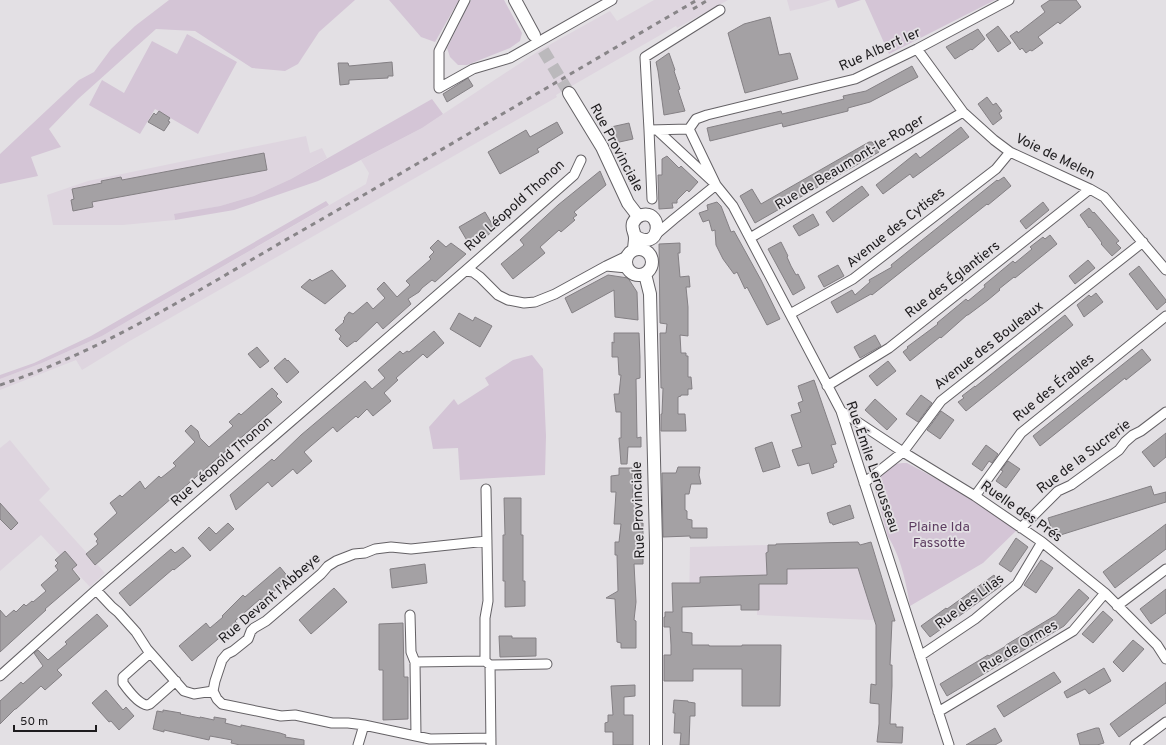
<svg xmlns="http://www.w3.org/2000/svg" width="1166" height="745" viewBox="0 0 1166 745" font-family="Overpass,sans-serif">
  <style>
    .built { fill: #ded5df }
    .green { fill: #d4c5d6 }
    .building { fill: #a4a1a4; stroke: #848084 }
    .lines { fill: none; stroke-linecap: round; stroke-linejoin: round }
    .secondary-tunnel { stroke: #bbb9bc; stroke-width: 12; stroke-dasharray: 12 6; stroke-linecap: butt }
    .street-casing { stroke: #646165; stroke-width: 11 }
    .secondary-casing { stroke: #646165; stroke-width: 14 }
    .street { stroke: #fff; stroke-width: 9 }
    .secondary { stroke: #fff; stroke-width: 12 }
    .rail { stroke: #888588; stroke-width: 3; stroke-dasharray: 5 5; stroke-linecap: butt }
    .labels { text-anchor: middle; dominant-baseline: central; stroke-width: 3.5; stroke-linejoin: round; paint-order: stroke }
    .street-label { font-size: 14px; fill: #1d1b1d; stroke: #e3e0e4 }
    .park-label { font-size: 14px; fill: #5d3d61; stroke: #e3e0e4 }
  </style>
  <rect width="100%" height="100%" fill="#e3e0e4"/>
  <path class="built" d="M654 0H728L677 28 676 26 556 95 557 97 128 342 82 370 76 360 0 390V379L42 363 102 336 366 184 369 173 361 160 422 128 540 50 610 11 617 21Z
    M787 0H831L812 6 790 11Z
    M306 136 310 153 322 148 327 158 291 179 254 196 220 206 174 215 175 220 123 225H53L47 195 88 181Z
    M10 440 50 489 39 500 105 573 90 587 41 535 0 571V448Z
    M858 542 860 545 871 542 895 621 757 615V610L741 605 689 606 690 547 768 545H776V544Z"/>
  <path class="green" d="M169 0H355L319 32 298 64 285 71 252 68 195 31 156 29 78 99 49 129 61 147 31 157 38 176 0 184V154L79 80 94 72 111 49 135 26Z
    M389 0H459L435 42 421 37Z
    M471 0H504L522 33 520 41 510 48 467 65H458L450 57 447 48Z
    M835 0H861L838 8Z
    M865 0H995L889 54Z
    M187 34 237 62 198 134 155 109 140 134 89 105 102 80 124 93 152 41 177 54Z
    M432 99 443 114 422 128 351 165 318 181 234 210 175 220 174 214 220 206 254 196 291 179Z
    M326 201 329 205 102 336 42 363 0 379V375L34 363 91 336Z
    M532 355 543 369 546 436 545 475 460 480 458 448 433 449 429 427 454 399 458 405 489 385 485 378 513 360Z
    M903 463H907L946 484 1018 529 983 563 910 606C907 586 900 554 888 537L874 486 876 480 895 464Z"/>
  <path class="building" d="M1050 0H1076L1081 7 1060 24 1058 22 1038 37 1043 43 1032 51 1030 50 1026 53 1022 48 1020 50 1010 36 1017 31 1018 33 1045 12 1041 6Z
    M770 17 779 55 790 53 798 79 745 93 728 33 744 24Z
    M998 26 1011 43 998 52 986 35Z
    M978 29 985 39 972 50 971 49 955 59 946 47Z
    M669 53 675 70 674 71 680 89 678 90 685 111 664 115 658 71 656 62Z
    M392 62 393 76H388V78L349 80V84L340 85 338 63H348L349 66Z
    M912 66 918 77 870 102 848 108V111L783 127 782 123 710 141 707 128 781 111 782 114 844 99 843 96 866 91Z
    M468 78 473 86 447 102 443 94Z
    M987 97 993 105 996 103 1002 111 999 113 1002 118 993 125 978 104Z
    M159 111 170 118 168 121 170 122 164 131 148 122 154 113 156 115Z
    M557 122 563 133 537 149 539 152 500 174 488 152 526 130 530 137Z
    M629 123 633 139 615 143 611 127Z
    M961 127 969 137 913 178 910 174 883 194 876 185 916 153 920 158Z
    M869 142H872L879 152 755 223 740 196 752 189 761 204Z
    M264 153 267 170 92 202 93 207 73 211 71 200 74 199 72 189 102 183 101 181 121 177 122 180Z
    M667 156 679 168 681 166 698 182 689 192 687 190 677 200V203H672L673 208 659 209 658 175H662V159Z
    M600 171 606 185 574 212 577 215 573 218 575 220 561 232 559 230 540 247 545 253 513 279 501 264 524 245 520 240 558 205Z
    M1004 177 1011 186 988 205 987 204 872 295 871 294 837 313 831 302 852 290 855 295 870 282 869 280 892 267 891 265 997 180 998 181Z
    M862 186 869 195 833 222 826 212Z
    M717 202 721 206 731 232 734 231 761 280 780 319 767 325 747 287 745 289 737 272 734 274 723 259 716 245 715 230 712 231 709 220 703 222 699 213 708 210 707 205Z
    M1043 202 1049 210 1026 229 1020 221Z
    M1089 208 1093 213 1094 212 1119 241 1116 243 1121 248 1112 256 1101 244 1102 243 1090 227 1089 228 1080 215Z
    M485 212 495 229 472 249 459 227Z
    M813 214 819 225 799 236 793 226Z
    M1050 235 1057 244 1015 278 1014 277 999 289 1000 290 988 300 968 315H967L941 338 940 337 910 361 903 352 908 348 907 347 938 324 937 323 966 299 968 301 985 287 984 285 1013 261 1015 263 1032 249 1030 247 1043 237 1045 239Z
    M438 240 446 247 451 243 466 254 435 282 432 280 422 288 419 292 408 299 411 304 383 329 377 322 356 342 355 341 347 347 339 339 341 336 335 330 344 322 343 321 345 319 344 318 349 312 353 314 367 302 373 309 385 298 377 289 384 282 397 297 410 285 406 281 431 259 429 257 434 252 430 248Z
    M781 242 788 256 787 257 791 266 796 275 798 274 805 288 793 295 768 249Z
    M680 243V253H678L680 277 689 276 690 287H686L688 307V336L680 335 681 353H686V356H688V377H691L692 389H688V395H681V396L678 397V414H685L686 431H661V414H662L663 388H661L660 333H666L667 324 660 323 659 244Z
    M1088 260 1095 268 1075 284 1069 276Z
    M838 265 844 276 824 287 818 276Z
    M1139 266 1166 300V302L1157 310 1129 274Z
    M332 270 346 286 325 304 301 287 310 279 312 281Z
    M608 275 628 278 637 292 638 320 615 317 614 290 572 313 565 298Z
    M1096 293 1103 302 1084 317 1077 305 1089 295 1091 297Z
    M459 313 473 321 475 317 492 326 480 347 450 329Z
    M1065 315 1073 325 966 411 958 402 964 398 962 396 975 386V387Z
    M434 331 444 343 427 358 423 354 396 378 398 380 384 393 391 401 373 416 367 409 358 418 356 416 337 432 333 427 304 452 312 461 297 474 293 469 272 487 268 482 236 510 230 495 272 459 274 461 301 435 365 381 372 389 385 378 378 370 400 351 403 354 407 351 409 352Z
    M614 333H639L640 357V378L636 379 637 438 641 437V447H628L627 464H621L619 438H621V412H616L614 394H619L621 375H619L618 357H612V342L614 343Z
    M875 335 881 346 860 358 854 347Z
    M257 347 269 361 260 368 248 354Z
    M1142 349 1151 360 1126 380 1125 378 1040 446 1033 436Z
    M285 358 287 361 288 360 299 372 287 383 274 368Z
    M888 361 896 371 877 386 869 376Z
    M814 380 836 444 831 445 837 462 833 464 834 467 812 474 809 463 798 466 792 450 802 447 791 415 801 412 798 403 803 401 798 386Z
    M272 388 278 394 276 396 282 402 95 565 86 554 98 544 96 541 98 539 94 534 117 513 110 503 120 495 122 497 140 481 145 489 159 476 161 478 176 466 173 463 195 442 185 431 191 425 198 431 200 438 209 447 233 426 229 422 239 413 241 415Z
    M921 395 932 403 918 422 906 414Z
    M875 399 897 419 887 430 865 410Z
    M941 411 954 420 940 439 927 430Z
    M1166 433V457L1154 467 1142 452Z
    M772 442 780 467 763 472 755 448Z
    M986 445 998 454 992 463 989 461 982 471 972 464Z
    M1008 461 1020 469 1006 488 996 481 1003 471 1001 470Z
    M678 467H700L699 475 701 484H691L689 494H685V510L687 511V519L692 520V528H707V538H690V536L663 537 662 473H676Z
    M619 468H632L633 497H637L638 518 640 519 641 523H643V564H634L636 602 634 620 636 621V648H621V643L617 642 615 599 606 598 618 591 617 555H615V542H619L621 524H614L616 492H611V476L619 475Z
    M1151 486 1154 495 1166 492V502L1054 537 1048 518Z
    M504 498H521V535H523V581H525V606L505 607V581H503V535H505Z
    M0 503 18 523 11 530 0 519Z
    M850 505 854 518 833 525 832 523H830L827 513Z
    M228 523 234 529 210 551 198 538 209 527 216 534Z
    M1166 524V549L1115 588 1103 572Z
    M1016 538 1028 547 1011 572 999 564Z
    M858 542 860 545 871 542 895 621H892L890 665H892V686L890 724H896V727H903L902 743 877 742 879 724V704L870 703 871 684 876 685V625L858 568 787 569V584H759V610H741V605L682 607V632L692 633V645H709V646H742V645H781L780 706H742V669H693V681H664V655H671V645L670 627H664V617H665V612H673L672 583H700V577L767 575 766 553 768 552V545H776V544Z
    M183 547 191 556 174 570 173 569 130 606 119 593 171 549 175 553Z
    M65 551 77 565 72 569 80 579 45 609 46 610 0 652V610L6 617 14 610 16 612 24 604 26 606 32 601 33 602 46 591 41 585 58 570 55 566 58 563 55 560Z
    M1041 560 1053 568 1036 593 1024 585Z
    M425 564 427 583 392 588 390 569Z
    M280 567 289 578 262 602 260 599 235 621 237 623 192 661 179 646 206 623 210 628 223 617 222 616 243 595 245 597Z
    M994 575 1001 586 930 637 921 626 946 608 947 609Z
    M334 588 347 602 311 634 299 620Z
    M1079 589 1089 598 1064 626 947 696 940 684 988 655 989 656 1006 646V645L1056 615Z
    M1166 589V613L1151 624 1140 609Z
    M1103 611 1113 620 1093 643 1082 634Z
    M97 614 108 626 57 670 62 675 45 690 41 686 16 709H15L0 724V701L21 682 23 684 43 666 34 653 38 650 48 660 67 644 65 642Z
    M403 623 404 677H408V719L383 720V670H379V624Z
    M499 636H512V638H536V656L500 657Z
    M1133 640 1144 649 1123 672 1113 662Z
    M1104 668 1111 681 1089 694 1085 689 1067 698 1064 692Z
    M1054 672 1061 682 1004 717 997 706Z
    M1166 682V703L1119 737 1110 724Z
    M635 685V696L624 697V715H633V745H613V732H605V723L608 722V715H613L611 686Z
    M106 690 123 710 126 707 134 716 119 730 111 721 109 722 92 703Z
    M674 700 688 701V702L695 703V716H690L689 745H680L681 733H674L675 713H673Z
    M163 710 181 713 180 714 200 718V717L214 720V717L226 719 225 723 241 727V725L280 733 286 735 285 737 304 740V745H240L231 743 232 740 210 736 209 740 164 730V732L153 729 157 711 163 712Z
    M995 728 1002 741 995 745H966Z
    M1096 728H1099L1104 743 1097 745H1080L1077 734Z"/>
  <g class="lines">
    <path class="secondary-tunnel" d="M534 35 569 93"/>
    <g class="street-casing">
      <path id="street" d="M465 0 439 51V88L473 69 510 58 612 0
        M917 49 963 112 994 140 1010 152 1090 189 1104 197 1166 270
        M689 129 716 185 733 206 841 411 949 745
        M689 129 696 119 707 115 855 79 917 49 1009 0
        M689 129 649 130 645 57 720 10
        M649 130 652 199
        M657 130 712 181
        M654 236 674 219 716 185
        M750 238 963 112
        M606 266 627 268
        M465 271 473 272 480 277 498 295 508 300 524 303 535 302 555 294 606 266 629 255
        M790 314 853 279 996 169 1010 152
        M827 386 889 348 1090 189
        M841 411 903 452 975 496 1042 542 1105 593 1157 645 1166 659
        M864 483 903 452 941 401 1143 242
        M975 496 1021 433 1166 316
        M1021 528 1058 491 1071 485 1119 450 1125 442 1133 435 1141 431 1166 412
        M96 590 112 607 118 612 136 632 147 649 184 691 194 694 213 691
        M1117 606 1166 569
        M410 615 411 652 415 662 485 661 490 665 491 745
        M150 653 123 677V683C128 690 139 704 147 705L150 704 176 681
        M920 656 975 619 1017 584 1042 542
        M485 661V618L488 601 486 489
        M415 662 416 736
        M490 665 547 664
        M0 676 96 590 465 271 574 175 581 160
        M938 712 1073 631 1105 593
        M364 725 430 739 491 738
        M358 745 364 725 348 723H332L295 715 281 716 222 704 217 699 213 691 215 681 222 660 227 654 233 651 248 639 251 631 254 628 266 621 321 574 328 566 336 561 354 554 365 553 375 549 391 547 411 549 487 541
        M1135 745 1166 722"/>
    </g>
    <g class="secondary-casing">
      <path id="secondary" d="M515 0 534 35
        M569 93 602 147 628 203 638 216
        M626 262a13 13 0 1 1 26 0a13 13 0 1 1-26 0Z
        M634 250C634 246 635 242 635 238 635 232 631 229 633 223 635 219 638 216 642 215 664 210 661 253 635 236
        M645 274 650 294 656 543V745"/>
    </g>
    <use href="#street" class="street"/>
    <use href="#secondary" class="secondary"/>
    <path class="rail" d="M693 9 708 0
      M0 385C105 350 200 289 296 234 430 157 563 78 697 0"/>
  </g>
  <g class="labels">
    <g class="street-label">
      <text transform="translate(880 50) rotate(-24)">Rue Albert Ier</text>
      <text transform="translate(616 148) rotate(62)">Rue Provinciale</text>
      <text transform="translate(1055 157) rotate(26)">Voie de Melen</text>
      <text transform="translate(850 163) rotate(-31)">Rue de Beaumont-le-Roger</text>
      <text transform="translate(515 206) rotate(-42)">Rue Léopold Thonon</text>
      <text transform="translate(896 228) rotate(-38)">Avenue des Cytises</text>
      <text transform="translate(953 280) rotate(-38)">Rue des Églantiers</text>
      <text transform="translate(989 346) rotate(-38)">Avenue des Bouleaux</text>
      <text transform="translate(1054 388) rotate(-39)">Rue des Érables</text>
      <text transform="translate(1084 457) rotate(-37)">Rue de la Sucrerie</text>
      <text transform="translate(222 462) rotate(-41)">Rue Léopold Thonon</text>
      <text transform="translate(872 467) rotate(71)">Rue Émile Lerousseau</text>
      <text transform="translate(639 510) rotate(-92)">Rue Provinciale</text>
      <text transform="translate(1021 512) rotate(35)">Ruelle des Prés</text>
      <text transform="translate(270 599) rotate(-41)">Rue Devant l'Abbeye</text>
      <text transform="translate(970 602) rotate(-37)">Rue des Lilas</text>
      <text transform="translate(1019 647) rotate(-31)">Rue de Ormes</text>
    </g>
    <g class="park-label">
      <text x="939" y="527">Plaine Ida<tspan x="939" dy="16">Fassotte</tspan></text>
    </g>
  </g>
  <path d="M14 725v6h82v-6" fill="none" stroke="#1d1b1d" stroke-width="2"/>
  <text x="20" y="725" font-size="12" fill="#1d1b1d" stroke="#e3e0e4" stroke-width="3" paint-order="stroke">50 m</text>
</svg>
